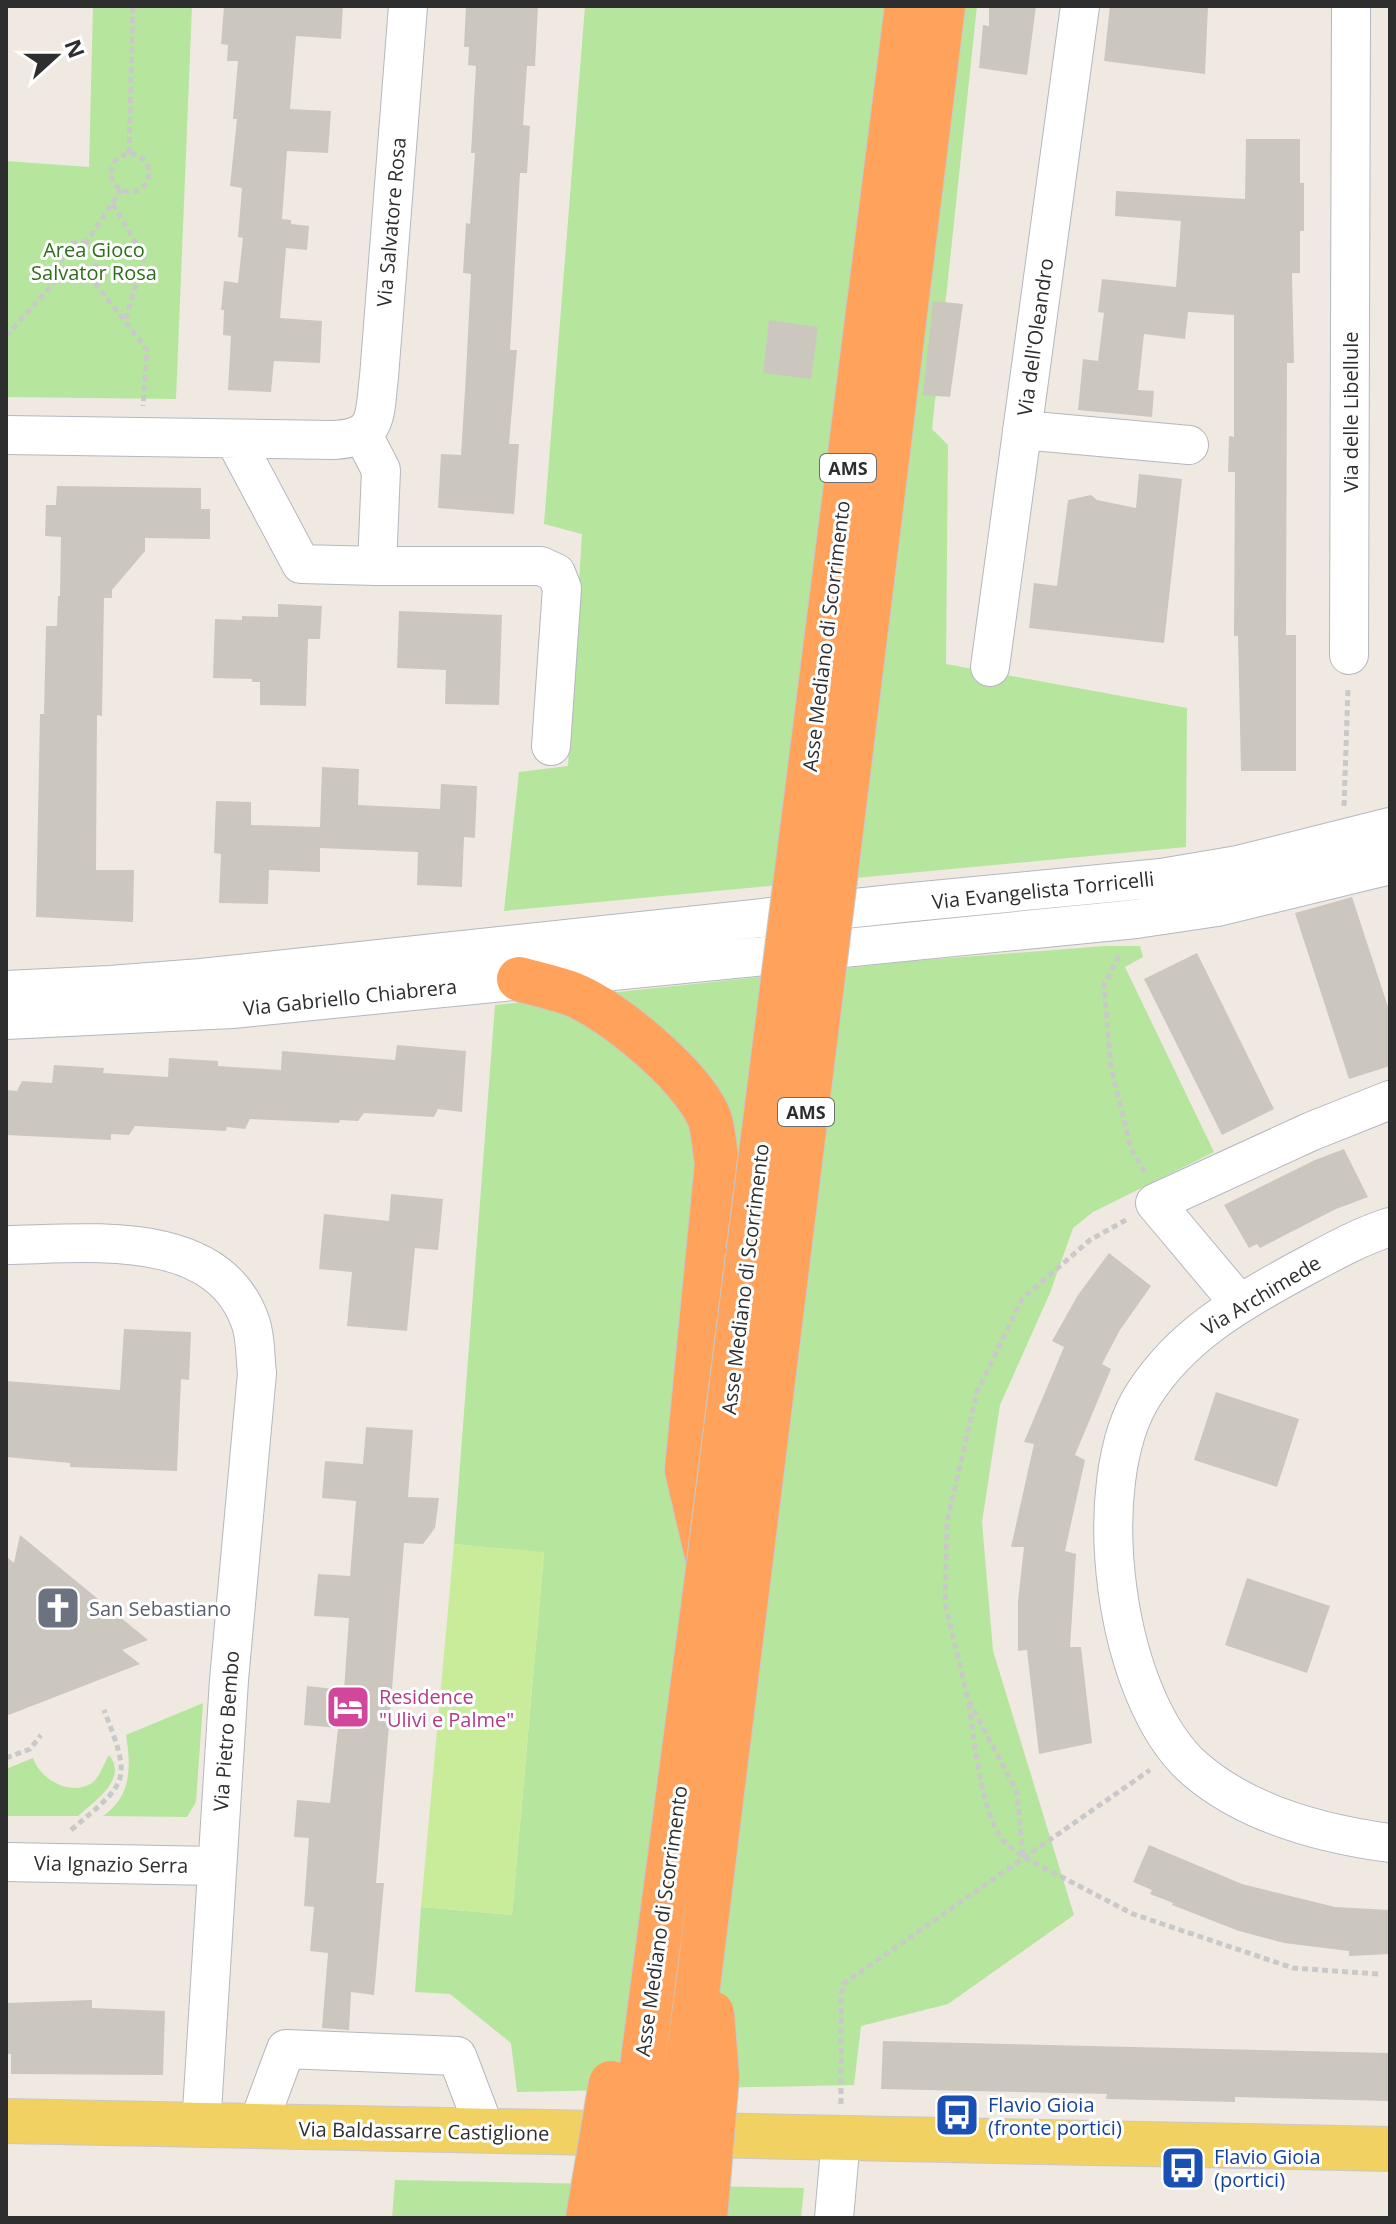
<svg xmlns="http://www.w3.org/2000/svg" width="1396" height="2224" viewBox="0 0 1396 2224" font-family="'Open Sans',sans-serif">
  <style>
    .green { fill: #b6e59e }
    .pitch { fill: #c9ec9a }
    .building { fill: #cbc7bf }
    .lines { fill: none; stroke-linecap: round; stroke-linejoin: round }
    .minor-casing { stroke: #b4b7c1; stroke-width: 40 }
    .major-casing { stroke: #c9c9c9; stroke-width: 46 }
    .highway-casing { stroke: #c9c9c9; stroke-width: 46 }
    .path { stroke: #c9c9c9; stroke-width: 5; stroke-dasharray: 6 4; stroke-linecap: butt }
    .minor { stroke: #fff; stroke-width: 38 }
    .major { stroke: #f2d163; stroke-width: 44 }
    .highway { stroke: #ffa35c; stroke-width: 44 }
    .highway-bridge-casing { stroke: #c9c9c9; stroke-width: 46; stroke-linecap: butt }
    .highway-bridge { stroke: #ffa35c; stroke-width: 44 }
    .labels { text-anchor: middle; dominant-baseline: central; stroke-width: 6; stroke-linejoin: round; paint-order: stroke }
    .shield { fill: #fff; stroke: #6d6d6d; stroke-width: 2 }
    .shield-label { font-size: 18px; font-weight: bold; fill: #2e2e2e }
    .street-label { font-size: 20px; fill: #2e2e2e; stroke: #fff }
    .park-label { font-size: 20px; fill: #2c6e1b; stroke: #fff }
    .worship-label { font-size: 20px; fill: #5b616d; stroke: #fff; text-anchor: start }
    .hotel-label { font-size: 20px; fill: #b23c85; stroke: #fff; text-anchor: start }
    .transit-label { font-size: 20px; fill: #164399; stroke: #fff; text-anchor: start }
  </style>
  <rect width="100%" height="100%" fill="#efe9e1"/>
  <path class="green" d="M93 6H192L176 399 6 397V161L89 167Z
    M585 6H977L932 429 948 445 946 664 1187 708 1186 847 504 911 519 772 568 766 582 534 544 524Z
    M1104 946H1140L1143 957 1125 967 1214 1152 1093 1212 1073 1228 1050 1293 1000 1405 982 1522 993 1651 1074 1915 948 2004 861 2026 854 2085 517 2092 511 2043 450 1994 415 1992 421 1907 512 1915 544 1553 454 1544 495 1005 912 961Z
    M203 1703 196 1802 187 1817 103 1816C132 1796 131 1766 126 1735Z
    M109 1755C129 1778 94 1802 78 1816H6V1769L33 1758C40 1779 70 1797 92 1783 101 1776 103 1764 109 1755Z
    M395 2180 804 2188 801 2218H392Z"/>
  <path class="pitch" d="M454 1544 544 1552 512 1915 421 1907Z"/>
  <path class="building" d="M224 6H343L341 39 296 36 290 109 331 111 328 153 287 151 282 219 291 220V224L309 226 307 250 286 248 280 318 322 321 320 363 274 361 271 392 228 390 231 336 223 335 224 310H221L224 281 238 283 243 238 238 237 242 188 230 186 237 119H233L238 61H227L228 45 221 44Z
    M466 6H538L535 66H527L523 125 530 126 527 173H520L510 350H517L509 444H519L514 514 438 508 441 454 461 455 466 374 471 274 463 273 466 223 470 224 475 153H471L476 66 468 65 469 47H464Z
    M989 6H1036L1027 75 979 68 983 25 989 26Z
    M1110 6H1208L1205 74 1104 61Z
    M1246 139H1300V183H1304V231H1300V273H1292L1294 363H1287L1286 635H1296V771H1241L1238 636H1234L1235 472H1228L1229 436 1234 437V315L1188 312 1185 339 1144 334 1138 390 1154 391 1152 417 1078 410 1083 359 1098 361 1104 313 1098 312 1102 279 1176 287 1181 221 1115 216 1116 191 1245 199Z
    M933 301 963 304 950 397 923 395Z
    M769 320 818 327 811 379 763 373Z
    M1139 474 1182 479 1164 643 1029 628 1034 583 1057 586 1068 500 1091 495 1097 500 1136 508Z
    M57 486 201 488V509H210V539L145 538V551L112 590V598H104L102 716 97 715 96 870H134L133 922 36 917 40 714H44L46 626H57L58 596H60L61 537 45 536 46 505H56Z
    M278 604 322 606 320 639H308L306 706 260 705V682H252V679L213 678 215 619 242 620V616L278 617Z
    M399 611 502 615 499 705 445 704 446 670 397 668Z
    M322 767 359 769 358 805 440 809 441 784 477 786 475 838 464 837 462 887 417 885 418 852 320 848V872L269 870 268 904 219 903 221 854 214 853 216 801 251 802V825L320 827Z
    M1352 897 1390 1013V1066L1349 1079 1295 913Z
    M1197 953 1274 1109 1222 1135 1144 979Z
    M397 1045 466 1051 462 1112 438 1109 434 1117 364 1113 358 1121 340 1120 339 1123 250 1119 245 1129 227 1127 226 1131 135 1126 129 1135 111 1134V1140L6 1135V1090L17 1091 22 1081 52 1083 54 1065 104 1068 103 1073 168 1077 169 1058 218 1061V1066L281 1070 282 1051 395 1060Z
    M1344 1149 1368 1197 1336 1209 1260 1248 1257 1244 1249 1248 1224 1205 1315 1160Z
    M391 1194 443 1199 438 1250 415 1248 407 1331 347 1326 352 1272 319 1269 324 1214 389 1221Z
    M1109 1253 1151 1286 1120 1330 1102 1364 1111 1369 1075 1455 1085 1460 1065 1551 1076 1554 1070 1647H1081L1092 1743 1039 1754 1027 1650 1018 1651V1601L1024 1547H1011L1034 1444 1024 1442 1064 1347 1052 1341 1078 1295Z
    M124 1329 191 1332 189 1380 181 1379 177 1471 70 1467V1463L6 1457V1381L120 1390Z
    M1216 1392 1299 1419 1277 1487 1194 1460Z
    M366 1427 413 1430 408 1497 439 1498 435 1528 423 1544 404 1543 376 1883H384L374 1995 351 1992 349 2030 322 2028 328 1953 310 1951 314 1907 304 1906 309 1838 294 1837 297 1800 330 1803 338 1728 304 1725 307 1686 344 1690 349 1618 314 1616 318 1574 350 1576 356 1501 322 1498 325 1461 363 1464Z
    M20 1535 148 1640 122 1650 140 1664 6 1716V1556L14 1563Z
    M1247 1578 1330 1606 1307 1673 1225 1645Z
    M1149 1845 1242 1884 1335 1907 1390 1910V1954L1349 1956V1951L1284 1943 1239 1931 1172 1905 1173 1903 1150 1894 1152 1890 1133 1882Z
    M92 2000V2008L165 2011 163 2075 11 2074V2054H6V2003Z
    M883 2041 1390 2053V2101L1235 2097V2102L1106 2099 1107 2094 881 2089Z"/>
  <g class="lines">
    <g class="minor-casing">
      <path id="minor" d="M1022 430 1189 445
        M6 435 333 440C380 438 374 415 379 377L408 6
        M235 440 301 564 377 566 381 470 363 435
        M377 566H541L556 573 562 588 551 746
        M1349 655 1351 6
        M990 667 1080 6
        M6 990 110 985 201 978 902 903 1161 878 1238 865 1390 827
        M6 1020 232 1009 1136 919 1217 907 1390 865
        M1390 1227C1358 1237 1327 1255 1297 1271 1238 1303 1181 1336 1144 1394 1086 1483 1114 1699 1195 1769 1247 1814 1323 1834 1390 1843
        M6 1245C87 1244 219 1226 251 1324 256 1339 255 1358 257 1373L229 1680 201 2127
        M1239 1303 1155 1203 1312 1131 1390 1100
        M6 1862 216 1866
        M257 2127 286 2049 457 2056 486 2132
        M834 2218 841 2138"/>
    </g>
    <g class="major-casing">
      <path id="major" d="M6 2121 1390 2149"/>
    </g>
    <g class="highway-casing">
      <path id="highway" d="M519 979C537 984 555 988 572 994 613 1010 690 1075 708 1115 714 1128 714 1148 717 1163L687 1470 708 1560"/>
    </g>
    <path class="path" d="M129 153 133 6
      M111 173a19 19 0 1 1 38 0a19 19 0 1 1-38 0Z
      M113 204 144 257 125 321
      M61 260a18 18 0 1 1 36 0a18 18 0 1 1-36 0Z
      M85 244 121 190
      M89 275 147 350 143 406
      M6 336 64 272
      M1344 806 1348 688
      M1119 956 1104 985 1111 1067 1131 1149 1145 1172
      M1126 1220 1090 1240 1022 1299 977 1392 947 1522 945 1603 968 1699 1017 1792 1023 1857 1133 1914 1293 1968 1378 1974
      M969 1704C974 1739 981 1811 1002 1839 1007 1846 1016 1851 1022 1856
      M6 1758 30 1749 41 1735
      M71 1830C129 1781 132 1782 104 1710
      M841 2104V1999L843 1984 1150 1770"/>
    <use href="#minor" class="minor"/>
    <use href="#major" class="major"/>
    <use href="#highway" class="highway"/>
    <g class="highway-bridge-casing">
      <path id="highway-bridge" d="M588 2218 611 2083
        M622 2218 709 1562 907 6
        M665 2218 698 1986 943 6
        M705 2218 717 2076 712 2013"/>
    </g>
    <use href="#highway-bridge" class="highway-bridge"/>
  </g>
  <defs>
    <g id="church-square" transform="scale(2.3)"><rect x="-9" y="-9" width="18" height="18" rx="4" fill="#6b7280" stroke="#fff"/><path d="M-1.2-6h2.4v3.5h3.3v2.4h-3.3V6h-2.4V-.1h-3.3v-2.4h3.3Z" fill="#fff"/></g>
    <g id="hotel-square" transform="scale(2.3)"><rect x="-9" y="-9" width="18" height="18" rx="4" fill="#d1479c" stroke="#fff"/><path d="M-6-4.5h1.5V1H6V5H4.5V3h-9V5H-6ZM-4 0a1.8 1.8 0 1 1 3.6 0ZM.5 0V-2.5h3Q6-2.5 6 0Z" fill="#fff"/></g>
    <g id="bus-square" transform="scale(2.3)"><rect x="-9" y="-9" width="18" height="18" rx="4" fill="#1a4fb4" stroke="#fff"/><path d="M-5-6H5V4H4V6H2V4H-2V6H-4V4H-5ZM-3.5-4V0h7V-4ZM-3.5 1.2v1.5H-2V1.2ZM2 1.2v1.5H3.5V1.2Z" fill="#fff"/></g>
  </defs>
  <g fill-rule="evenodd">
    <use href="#church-square" x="58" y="1608"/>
    <use href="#hotel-square" x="348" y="1707"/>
    <use href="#bus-square" x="957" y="2115"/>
    <use href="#bus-square" x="1183" y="2168"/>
  </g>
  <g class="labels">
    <g class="shield">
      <rect x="820" y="454" width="56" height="28" rx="6"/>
      <rect x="778" y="1098" width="56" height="28" rx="6"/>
    </g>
    <g class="shield-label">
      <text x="848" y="468">AMS</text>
      <text x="806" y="1112">AMS</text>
    </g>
    <g class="street-label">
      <text transform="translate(391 222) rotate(-85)">Via Salvatore Rosa</text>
      <text transform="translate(1035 337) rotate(-82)">Via dell'Oleandro</text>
      <text transform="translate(1350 412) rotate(-90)">Via delle Libellule</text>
      <text transform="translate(826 636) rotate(-83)">Asse Mediano di Scorrimento</text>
      <text transform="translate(1043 890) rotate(-6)">Via Evangelista Torricelli</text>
      <text transform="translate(350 997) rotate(-6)">Via Gabriello Chiabrera</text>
      <text transform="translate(745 1279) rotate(-83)">Asse Mediano di Scorrimento</text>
      <text transform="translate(1261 1295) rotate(-31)">Via Archimede</text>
      <text transform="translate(226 1731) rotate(-86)">Via Pietro Bembo</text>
      <text transform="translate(111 1864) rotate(1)">Via Ignazio Serra</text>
      <text transform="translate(661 1921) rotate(-82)">Asse Mediano di Scorrimento</text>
      <text transform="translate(424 2131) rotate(1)">Via Baldassarre Castiglione</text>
    </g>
    <g class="park-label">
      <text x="94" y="249">Area Gioco<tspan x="94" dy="23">Salvator Rosa</tspan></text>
    </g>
    <g class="worship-label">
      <text x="89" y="1608">San Sebastiano</text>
    </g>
    <g class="hotel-label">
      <text x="379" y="1696">Residence<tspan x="379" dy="23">"Ulivi e Palme"</tspan></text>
    </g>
    <g class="transit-label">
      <text x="988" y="2104">Flavio Gioia<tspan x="988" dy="23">(fronte portici)</tspan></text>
      <text x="1214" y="2156">Flavio Gioia<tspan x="1214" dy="23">(portici)</tspan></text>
    </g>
  </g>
  <rect width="1396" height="2224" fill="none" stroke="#2e2e2e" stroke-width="16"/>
  <g transform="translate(56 56) rotate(69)" stroke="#ffffff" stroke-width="6" paint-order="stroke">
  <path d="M0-6L14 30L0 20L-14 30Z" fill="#2e2e2e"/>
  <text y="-12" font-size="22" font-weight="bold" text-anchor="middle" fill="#2e2e2e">N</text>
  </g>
</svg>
